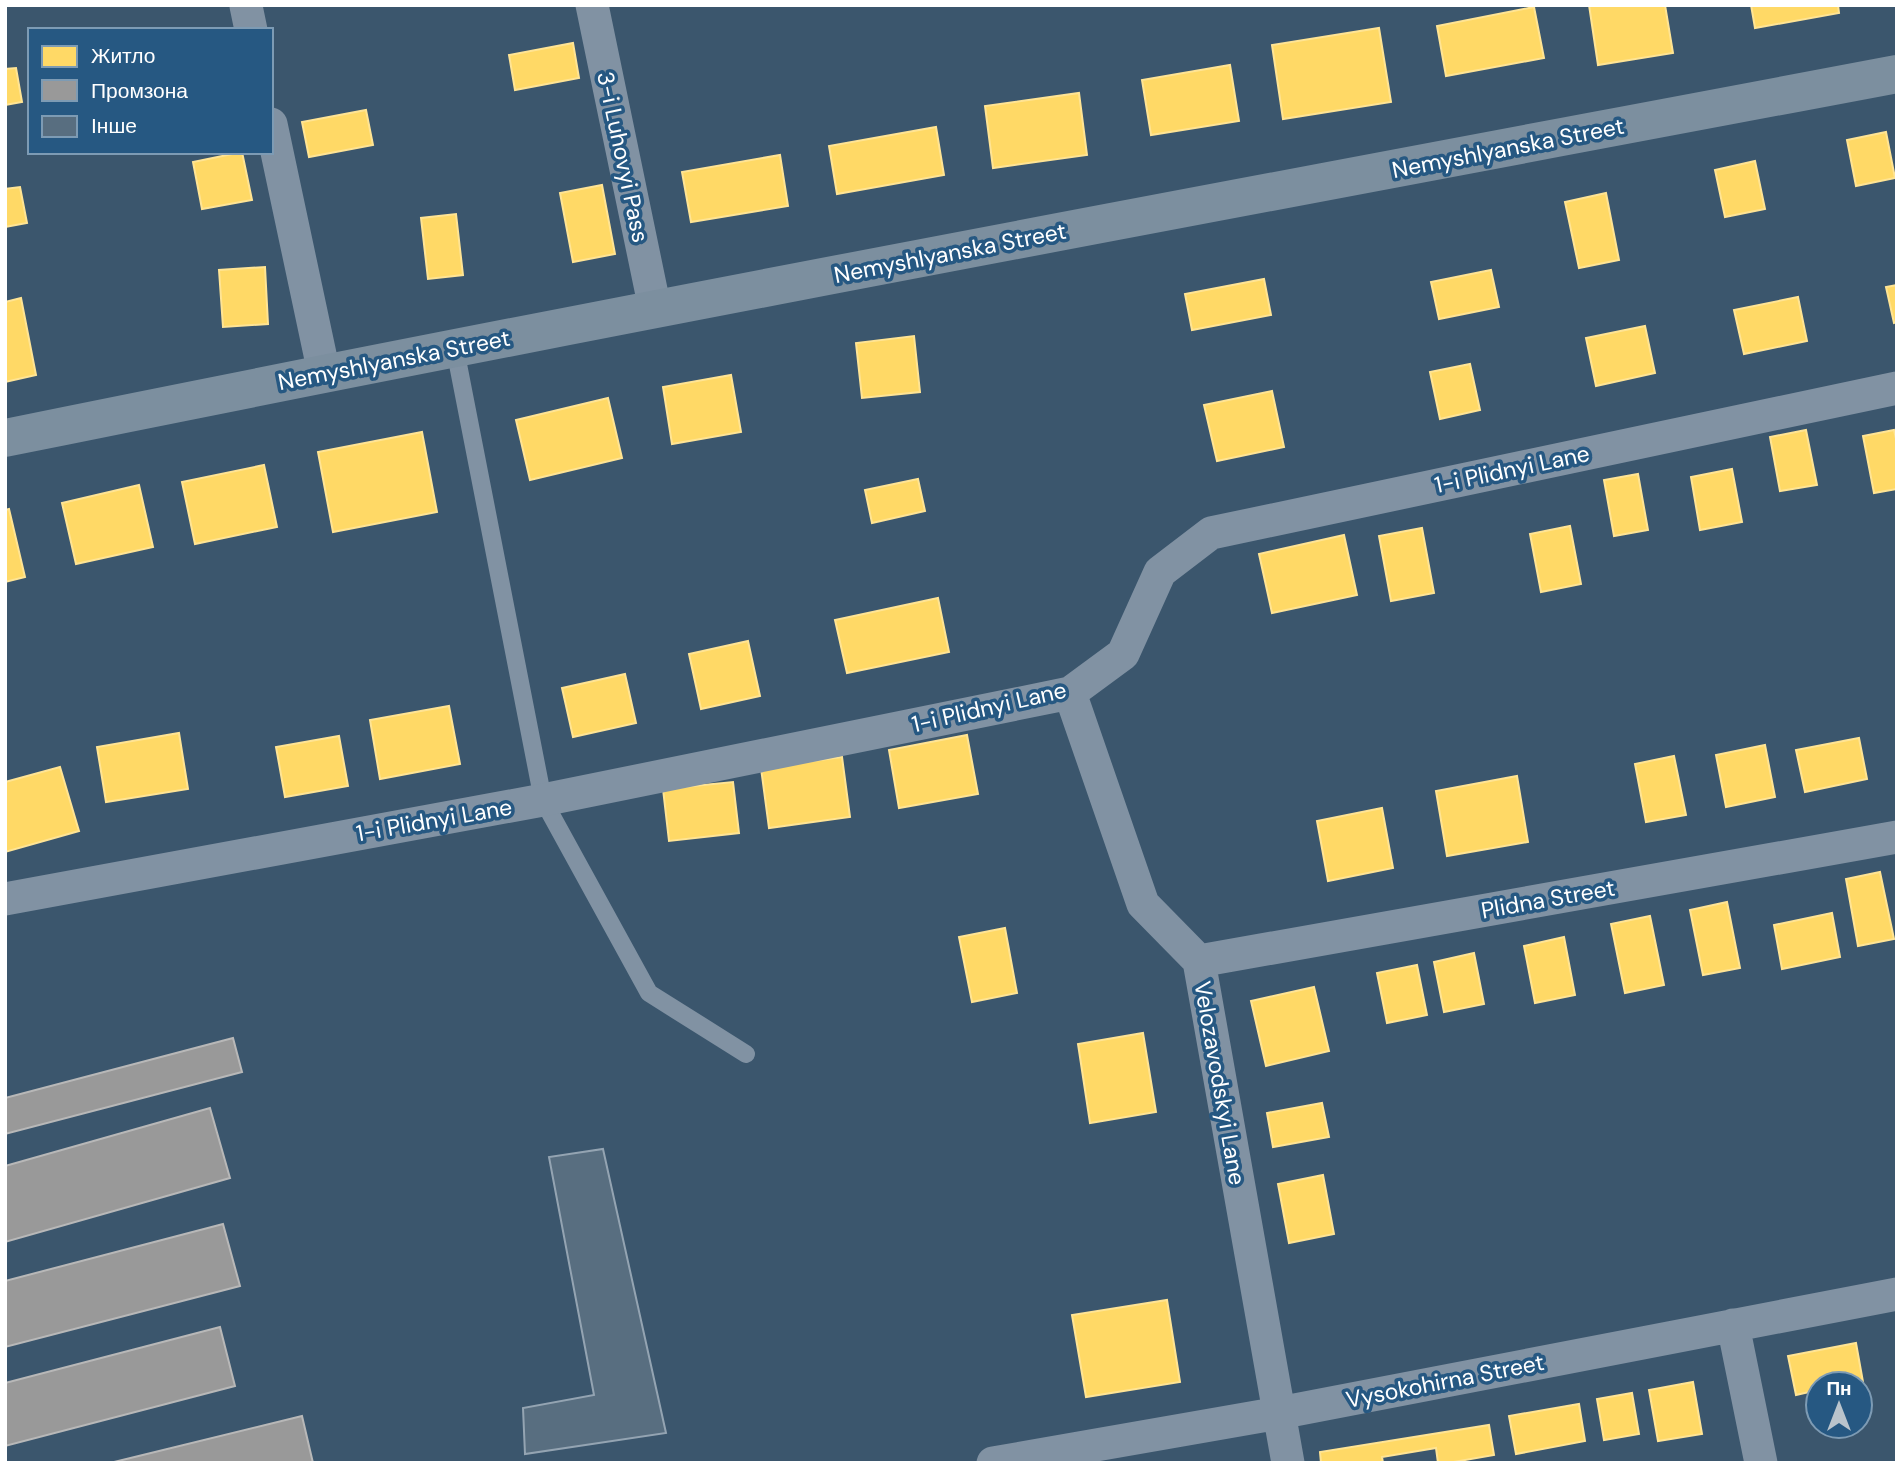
<svg xmlns="http://www.w3.org/2000/svg" width="1902" height="1468" viewBox="0 0 1902 1468" font-family="'DM Sans',sans-serif">
  <style>
    .homes { fill: #ffd966; stroke: #ffe494; stroke-width: 2 }
    .industry { fill: #999; stroke: #b8b8b8; stroke-width: 2 }
    .building { fill: #586e80; stroke: #94a4b2; stroke-width: 2 }
    .lines { fill: none; stroke-linecap: round; stroke-linejoin: round }
    .lane { stroke: #8192a3; stroke-width: 18 }
    .street { stroke: #8192a3; stroke-width: 33 }
    .secondary { stroke: #7c8f9f; stroke-width: 38 }
    .labels { text-anchor: middle; dominant-baseline: central; stroke-width: 7; stroke-linejoin: round; paint-order: stroke }
    .street-label { font-size: 23px; fill: #fff; stroke: #265882 }
  </style>
  <rect width="100%" height="100%" fill="#3b566d"/>
  <path class="homes" d="M1589 5H1665L1673 53 1598 65Z
    M1751 5H1838L1839 13 1755 28Z
    M1534 7 1544 58 1446 76 1437 26Z
    M1379 28 1391 102 1283 119 1272 45Z
    M573 43 579 78 515 90 509 55Z
    M1230 65 1239 121 1151 135 1142 80Z
    M16 68 22 102 5 105V69Z
    M1079 93 1087 155 993 168 985 106Z
    M366 110 373 145 309 157 302 122Z
    M936 127 944 175 837 194 829 146Z
    M1886 132 1895 178 1856 186 1847 140Z
    M242 152 252 200 202 209 193 162Z
    M780 155 788 206 691 222 682 172Z
    M1755 161 1765 209 1725 217 1715 170Z
    M602 185 615 254 573 262 560 193Z
    M20 187 27 223 5 227V189Z
    M1606 193 1619 260 1579 268 1565 202Z
    M456 214 463 275 428 279 421 218Z
    M265 267 268 324 223 327 219 270Z
    M1491 270 1499 307 1439 319 1431 282Z
    M1264 279 1271 315 1192 330 1185 294Z
    M1897 285V322L1894 323 1886 287Z
    M1798 297 1807 341 1744 354 1734 310Z
    M21 298 36 375 5 382V302Z
    M1645 326 1655 373 1596 386 1586 338Z
    M914 336 920 392 862 398 856 343Z
    M1470 364 1480 410 1440 419 1430 372Z
    M731 375 741 432 672 444 663 387Z
    M1272 391 1284 447 1217 461 1204 405Z
    M608 398 622 458 530 480 516 420Z
    M1806 430 1817 485 1780 491 1770 437Z
    M1894 430 1897 443V489L1874 493 1863 436Z
    M422 432 437 512 333 532 318 452Z
    M264 465 277 527 195 544 182 482Z
    M1732 469 1742 522 1700 530 1691 477Z
    M1638 474 1648 530 1614 536 1604 480Z
    M918 479 925 511 872 523 865 490Z
    M139 485 153 547 76 564 62 503Z
    M9 509 25 577 5 582V510Z
    M1570 526 1581 584 1541 592 1530 534Z
    M1422 528 1434 593 1391 601 1379 536Z
    M1344 535 1357 595 1272 613 1259 554Z
    M938 598 949 652 847 673 835 620Z
    M748 641 760 696 701 709 689 654Z
    M625 674 636 723 573 737 562 688Z
    M449 706 460 764 380 779 370 720Z
    M179 733 188 789 106 802 97 747Z
    M967 735 978 794 899 808 889 750Z
    M339 736 348 786 285 797 276 747Z
    M1859 738 1867 779 1805 792 1796 750Z
    M1765 745 1775 797 1726 807 1716 755Z
    M1674 756 1686 815 1646 822 1635 764Z
    M842 757 850 817 769 828 761 768Z
    M60 767 79 831 5 852V782Z
    M1517 776 1528 842 1447 856 1436 791Z
    M733 782 739 833 669 841 663 789Z
    M1382 808 1393 868 1328 881 1317 821Z
    M1880 872 1894 939 1858 946 1846 879Z
    M1727 902 1740 968 1703 975 1690 910Z
    M1832 913 1840 957 1782 969 1774 925Z
    M1650 916 1664 985 1625 993 1611 924Z
    M1005 928 1017 993 972 1002 959 937Z
    M1564 937 1575 995 1535 1003 1524 946Z
    M1474 953 1484 1004 1444 1012 1434 962Z
    M1417 965 1427 1015 1387 1023 1377 973Z
    M1314 987 1329 1051 1266 1066 1251 1001Z
    M1143 1033 1156 1112 1090 1123 1078 1044Z
    M1322 1103 1329 1137 1273 1147 1267 1113Z
    M1323 1175 1334 1234 1289 1243 1278 1184Z
    M1167 1300 1180 1382 1086 1397 1072 1315Z
    M1856 1343 1863 1382 1852 1384H1818V1390L1796 1395 1788 1356Z
    M1693 1382 1702 1434 1658 1441 1649 1390Z
    M1632 1393 1639 1434 1604 1440 1597 1399Z
    M1579 1404 1585 1441 1516 1454 1509 1416Z
    M1489 1425 1494 1455 1448 1463H1438L1436 1448 1382 1457 1383 1463H1321L1320 1452Z"/>
  <path class="industry" d="M233 1038 242 1072 5 1134V1098Z
    M210 1108 230 1178 5 1242V1166Z
    M223 1224 240 1286 5 1347V1281Z
    M220 1327 235 1386 5 1446V1383Z
    M302 1416 313 1463H110Z"/>
  <path class="building" d="M603 1149 666 1433 525 1454 523 1408 594 1395 549 1157Z"/>
  <g class="lines">
    <path class="lane" d="M455 349 543 800 649 993 746 1054"/>
    <path class="street" d="M592 5 655 309
      M246 6 251 30
      M271 124 324 373
      M1070 693 1143 904 1199 961 1288 1463
      M5 899 543 800 1070 693 1123 654 1160 572 1211 533 1897 388
      M1199 961 1897 837
      M1733 1325 1761 1463
      M993 1463 1279 1413 1897 1294"/>
    <path class="secondary" d="M5 438C634 310 1266 193 1897 74"/>
  </g>
  <g class="labels">
    <g class="street-label">
      <text transform="translate(1508 148) rotate(-11)">Nemyshlyanska Street</text>
      <text transform="translate(623 157) rotate(78)">3-i Luhovyi Pass</text>
      <text transform="translate(950 253) rotate(-11)">Nemyshlyanska Street</text>
      <text transform="translate(394 360) rotate(-11)">Nemyshlyanska Street</text>
      <text transform="translate(1512 469) rotate(-12)">1-i Plidnyi Lane</text>
      <text transform="translate(989 707) rotate(-13)">1-i Plidnyi Lane</text>
      <text transform="translate(434 820) rotate(-10)">1-i Plidnyi Lane</text>
      <text transform="translate(1548 899) rotate(-10)">Plidna Street</text>
      <text transform="translate(1220 1083) rotate(80)">Velozavodskyi Lane</text>
      <text transform="translate(1445 1381) rotate(-11)">Vysokohirna Street</text>
    </g>
  </g>
  <rect width="1902" height="1468" fill="none" stroke="#ffffff" stroke-width="14"/>
  <rect x="28" y="28" width="245" height="126" fill="#265882" stroke="#7d9bb4" stroke-width="2"/>
  <rect x="42" y="46" width="35" height="21" fill="#ffd966" stroke="#7d9bb4" stroke-width="2"/>
  <text x="91" y="63" font-size="21" fill="#ffffff">Житло</text>
  <rect x="42" y="80" width="35" height="21" fill="#999999" stroke="#7d9bb4" stroke-width="2"/>
  <text x="91" y="98" font-size="21" fill="#ffffff">Промзона</text>
  <rect x="42" y="116" width="35" height="21" fill="#586e80" stroke="#7d9bb4" stroke-width="2"/>
  <text x="91" y="133" font-size="21" fill="#ffffff">Інше</text>
  <g transform="translate(1839 1405)"><circle r="33" fill="#265882" stroke="#7d9bb4" stroke-width="2"/>
  <path d="M0-5L12 26L0 18L-12 26Z" fill="#bac4cc"/>
  <text y="-10" font-size="19" font-weight="bold" text-anchor="middle" fill="#ffffff">Пн</text>
  </g>
</svg>
